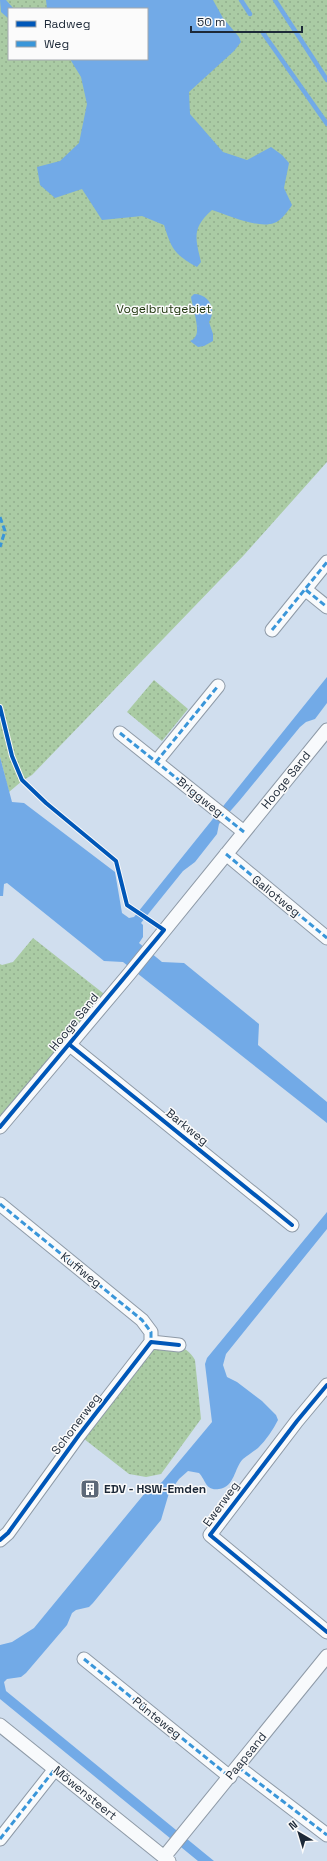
<svg xmlns="http://www.w3.org/2000/svg" width="327" height="1861" viewBox="0 0 327 1861" font-family="'Space Grotesk',sans-serif">
  <style>
    .green { fill: url(#green-dots); fill-rule: evenodd }
    .water { fill: #72aae7 }
    .lines { fill: none; stroke-linecap: round; stroke-linejoin: round }
    .stream { stroke: #72aae7; stroke-width: 4.5 }
    .street-casing { stroke: #8e9aa7; stroke-width: 15 }
    .street { stroke: #f8fafc; stroke-width: 13 }
    .quiet { stroke: #3a96d9; stroke-width: 3; stroke-dasharray: 6 3; stroke-linecap: butt }
    .cycleway-casing { stroke: #fbfbfb; stroke-width: 6 }
    .cycleway { stroke: #0057b8; stroke-width: 4 }
    .labels { text-anchor: middle; dominant-baseline: central; stroke-width: 3; stroke-linejoin: round; paint-order: stroke }
    .park-label { font-size: 12px; fill: #223810; stroke: #fbfbfb }
    .street-label { font-size: 12px; fill: #1d2938; stroke: #fbfbfb }
    .poi-label { font-size: 12px; font-weight: bold; fill: #1d2938; stroke: #fbfbfb; text-anchor: start }
  </style>
  <defs>
    <pattern id="green-dots" width="8" height="8" patternUnits="userSpaceOnUse"><rect width="8" height="8" fill="#aacba4"/><path d="M2 2h.1M6 6h.1" fill="none" stroke="#92ae8e" stroke-width="1.8" stroke-linecap="round"/></pattern>
  </defs>
  <rect width="100%" height="100%" fill="#d0deee"/>
  <path class="green" d="M0 0H327V462L244 555 32 775 22 781 9 792 0 757ZM9 9H147V59H9Z
    M154 680 188 709 162 741 127 712Z
    M33 938 108 997 0 1127V964L2 965 13 962Z
    M151 1342C168 1344 186 1343 195 1360L201 1419 161 1474 146 1477 129 1474 79 1435Z"/>
  <path class="water" d="M0 0H6L14 9H9V19L1 12Z
    M46 0H213L223 18 239 37 241 42 234 51 189 92 190 114 223 152 247 160 271 147 282 155 289 163 284 188 292 205C288 211 281 221 274 223 258 229 228 215 212 210 192 228 195 237 201 262L197 267C174 254 172 250 164 225L142 216 102 220 82 189 55 198 40 185 37 167 60 161 79 143 87 104 81 77 70 59H147V9H47Z
    M194 294C209 294 217 309 209 322L213 334V341L204 346 198 347 190 341C192 340 194 339 195 337 201 331 192 305 191 297Z
    M327 677V703L315 719 306 722 300 727 240 800 219 824 217 834 195 862 183 871 141 923 143 925V937L139 943 162 962 184 963 259 1024 258 1045 327 1102V1123L123 962 104 961 7 883 4 884 3 896H0V757L12 802 24 803 115 872 122 913 129 918 134 917Z
    M327 1212V1229L226 1354 223 1365 227 1377 237 1382 262 1401 276 1415 278 1420C273 1430 266 1440 258 1448 253 1452 248 1455 243 1459 234 1468 235 1487 219 1489 205 1491 206 1480 199 1473L188 1471 179 1479 169 1493 161 1520 93 1603 89 1607 76 1610 72 1613 67 1625 26 1673 21 1677 7 1679 4 1682 6 1691 214 1861H198L0 1699V1645L12 1642 34 1628 145 1493 162 1482 212 1422 205 1364 207 1358Z"/>
  <g class="lines">
    <path class="stream" d="M241 0 250 14
      M275 0 327 80
      M263 33 327 124"/>
    <g class="street-casing">
      <path id="street" d="M306 590 327 607
        M272 630 327 562
        M120 733 244 832
        M156 762 218 686
        M226 854 327 938
        M70 1045 292 1225
        M0 1127 129 974 327 730
        M0 1204 142 1320 151 1332V1342
        M327 1385 297 1421 210 1535 327 1632
        M0 1540 8 1533 79 1435 151 1342 179 1345
        M84 1659 230 1777
        M0 1725 169 1861
        M238 1767 327 1835
        M0 1839 55 1769
        M164 1857 327 1656"/>
    </g>
    <use href="#street" class="street"/>
    <path class="quiet" d="M0 517 5 531 0 547
      M306 590 327 607
      M272 630 327 562
      M120 733 244 832
      M156 762 218 686
      M226 854 327 938
      M0 1204 142 1320 151 1332V1342
      M84 1659 230 1777
      M238 1767 327 1835
      M0 1839 55 1769"/>
    <g class="cycleway-casing">
      <path id="cycleway" d="M0 707 12 756 22 780 46 803 116 861 127 905 164 930 0 1127
        M70 1045 292 1225
        M327 1385 297 1421 210 1535 327 1632
        M0 1540 8 1533 79 1435 151 1342 179 1345"/>
    </g>
    <use href="#cycleway" class="cycleway"/>
  </g>
  <defs>
    <g id="building-square" transform="scale(1)"><rect x="-9" y="-9" width="18" height="18" rx="4" fill="#5c6878" stroke="#fbfbfb"/><path d="M-4-6H4V6H1V3H-1V6H-4ZM-2.5-4.3h1.7v1.8h-1.7ZM.8-4.3h1.7v1.8H.8ZM-2.5-1h1.7V.8h-1.7ZM.8-1h1.7V.8H.8Z" fill="#fff"/></g>
  </defs>
  <g fill-rule="evenodd">
    <use href="#building-square" x="90" y="1489"/>
  </g>
  <g class="labels">
    <g class="park-label">
      <text x="164" y="309">Vogelbrutgebiet</text>
    </g>
    <g class="street-label">
      <text transform="translate(286 780) rotate(-51)">Hooge Sand</text>
      <text transform="translate(200 797) rotate(39)">Briggweg</text>
      <text transform="translate(276 896) rotate(39)">Galiotweg</text>
      <text transform="translate(74 1022) rotate(-51)">Hooge Sand</text>
      <text transform="translate(187 1127) rotate(39)">Barkweg</text>
      <text transform="translate(81 1270) rotate(39)">Kuffweg</text>
      <text transform="translate(76 1424) rotate(-53)">Schonerweg</text>
      <text transform="translate(221 1504) rotate(-54)">Ewerweg</text>
      <text transform="translate(157 1718) rotate(39)">Pünteweg</text>
      <text transform="translate(246 1756) rotate(-51)">Paapsand</text>
      <text transform="translate(85 1793) rotate(39)">Möwensteert</text>
    </g>
    <g class="poi-label">
      <text x="104" y="1489">EDV - HSW-Emden</text>
    </g>
  </g>
  <rect x="8" y="8" width="140" height="52" fill="#fbfbfb" stroke="#a2a7ad"/>
  <rect x="16" y="21" width="20" height="6" fill="#0057b8" stroke="#a2a7ad"/>
  <text x="44" y="28" font-size="12" fill="#1d2938">Radweg</text>
  <rect x="16" y="41" width="20" height="6" fill="#3a96d9" stroke="#a2a7ad"/>
  <text x="44" y="48" font-size="12" fill="#1d2938">Weg</text>
  <g transform="translate(299 1833) rotate(322)" stroke="#fbfbfb" stroke-width="3" paint-order="stroke">
  <path d="M0-3L7 15L0 10L-7 15Z" fill="#1d2938"/>
  <text y="-6" font-size="11" font-weight="bold" text-anchor="middle" fill="#1d2938">N</text>
  </g>
  <path d="M191 26v6h111v-6" fill="none" stroke="#1d2938" stroke-width="2"/>
  <text x="197" y="26" font-size="12" fill="#1d2938" stroke="#fbfbfb" stroke-width="3" paint-order="stroke">50 m</text>
</svg>
